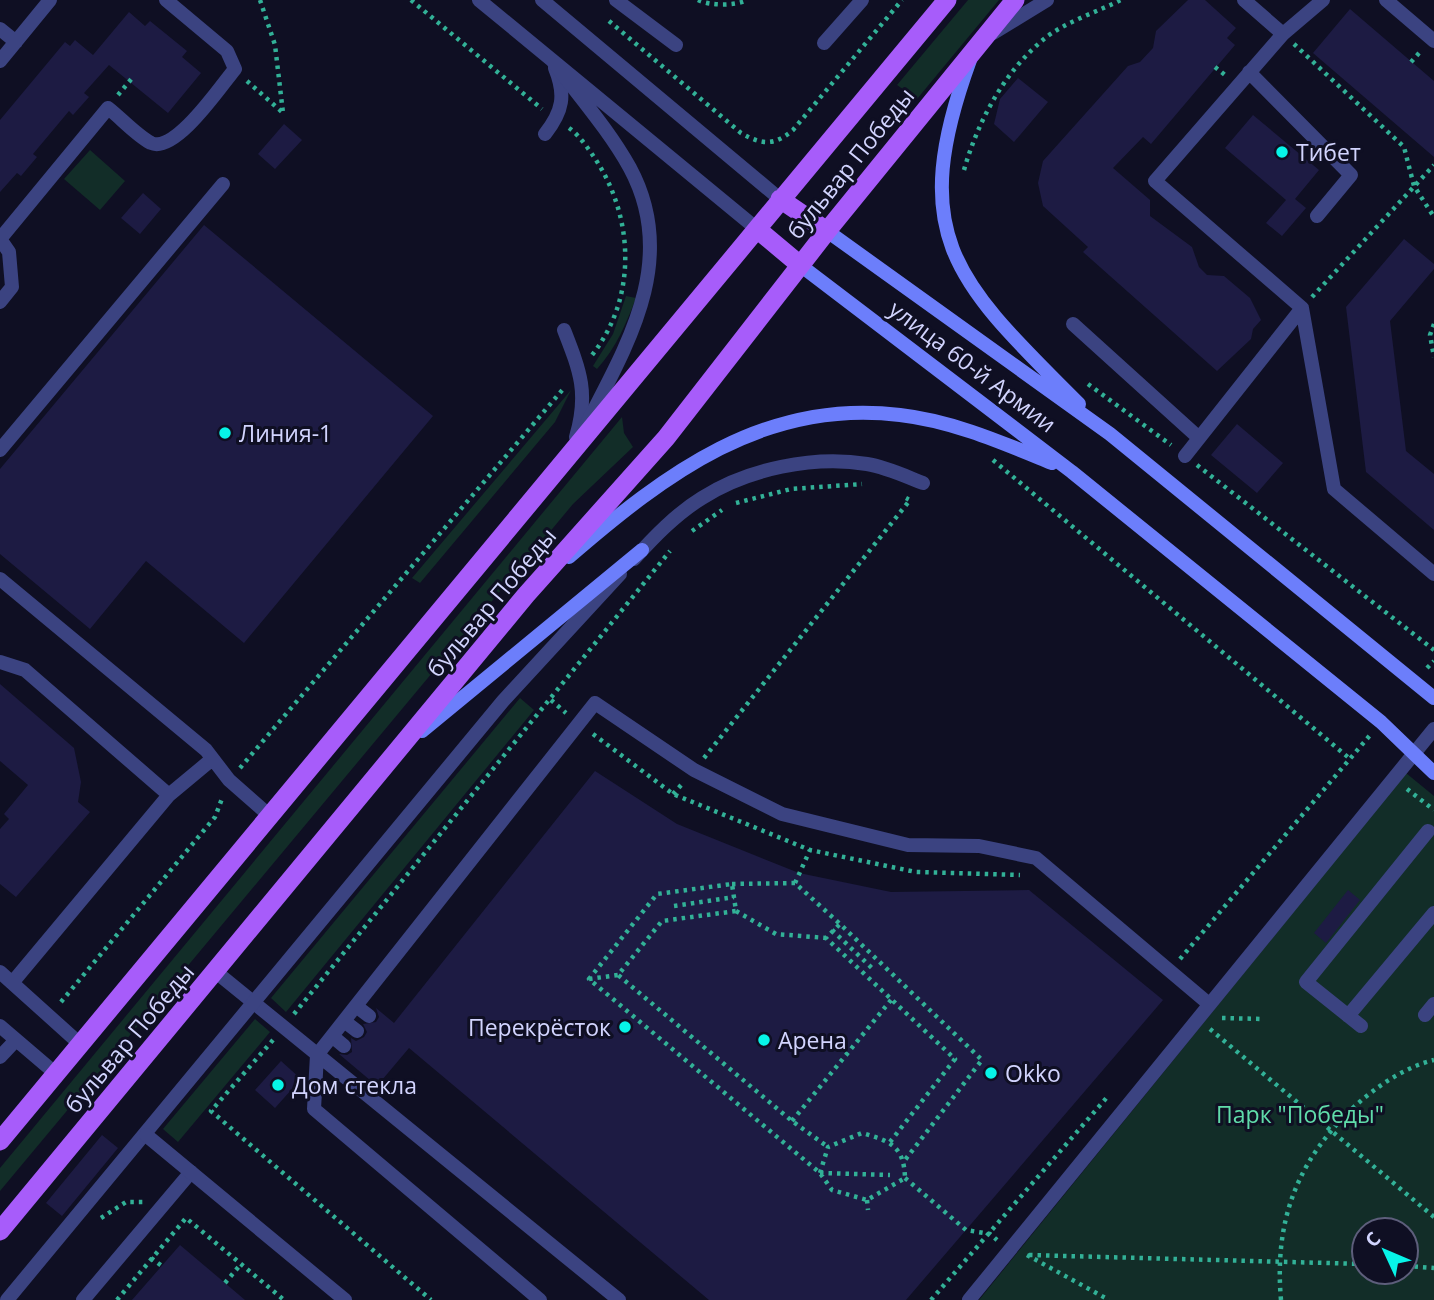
<svg xmlns="http://www.w3.org/2000/svg" width="1434" height="1300" viewBox="0 0 1434 1300" font-family="'Open Sans',sans-serif">
  <style>
    .green { fill: #122d28; fill-rule: evenodd }
    .building { fill: #1d1b43 }
    .lines { fill: none; stroke-linecap: round; stroke-linejoin: round }
    .path { stroke: #32b197; stroke-width: 4.5; stroke-dasharray: 3.5 5; stroke-linecap: butt }
    .service { stroke: #3b4381; stroke-width: 14 }
    .minor { stroke: #3b4381; stroke-width: 14 }
    .tertiary { stroke: #3b4381; stroke-width: 14 }
    .secondary { stroke: #6c7efb; stroke-width: 14 }
    .primary { stroke: #a75cfa; stroke-width: 19 }
    .poi-dot { fill: #07f4e8; stroke: #0f0f23; stroke-width: 2.5 }
    .labels { text-anchor: middle; dominant-baseline: central; stroke-width: 6; stroke-linejoin: round; paint-order: stroke }
    .poi-label { font-size: 23px; fill: #d2d4fe; stroke: #0f0f23; text-anchor: start }
    .street-label { font-size: 23px; fill: #d2d4fe; stroke: #0f0f23 }
    .park-label { font-size: 23px; fill: #60dcaa; stroke: #0f0f23 }
  </style>
  <rect width="100%" height="100%" fill="#0f0f23"/>
  <path class="green" d="M968 0H999L917 99 897 85Z
    M90 150 125 181 100 210 64 179Z
    M626 296 636 298C626 324 616 348 597 369L593 366 613 334Z
    M571 390 555 422 420 583 412 578Z
    M622 417 624 433 633 447 573 504 0 1191V1168Z
    M520 698 534 710 286 1012 271 998Z
    M1406 773 1434 796V1300H979ZM1364 1230H1406V1272H1364Z
    M255 1019 270 1032 178 1142 163 1129Z"/>
  <path class="building" d="M1188 0H1205L1236 28 1227 38 1235 45 1151 144 1143 137 1113 168 1150 200V216L1192 247 1199 267 1207 275 1224 276 1250 298 1261 320 1253 329 1251 339 1217 371 1083 252 1088 247 1043 206 1038 183 1043 161 1128 66 1140 62 1153 48 1156 31Z
    M1350 9 1434 81V157L1313 53Z
    M129 12 145 26 150 21 187 51 182 57 201 73 168 113 109 65 84 93 89 97 73 115 69 111 33 154 37 157 21 176 17 173 0 192V120L65 42 70 46 75 40 93 55Z
    M1018 78 1048 102 1014 142 994 124 1000 99Z
    M1253 115 1319 170 1295 199 1306 208 1282 236 1266 223 1286 200 1225 148Z
    M284 124 302 140 275 169 258 154Z
    M143 193 161 209 140 234 121 218Z
    M204 225 433 416 244 643 146 561 90 629 0 554V469Z
    M1404 239 1434 264V269L1390 321 1406 451 1434 474V530L1366 472 1346 307Z
    M1237 424 1283 463 1257 493 1211 455Z
    M0 684 74 748 81 782 78 802 90 812 16 897 0 884V829L9 819 4 814 28 785 0 761Z
    M595 771 677 824 799 873 891 892 1029 890 1163 1000 906 1300H709L409 1048 377 1086 339 1054 347 1055 352 1052 351 1038 356 1041 364 1037 367 1032 363 1024 376 1022 379 1017 376 1008 394 1023Z
    M1348 890 1360 900 1326 943 1314 933Z
    M281 1061 301 1079 275 1108 255 1090Z
    M102 1135 118 1148 62 1216 46 1203Z
    M180 1245 225 1283 245 1300H132Z"/>
  <g class="lines">
    <path class="path" d="M260 0 275 45 283 113
      M411 0 542 109
      M698 0C710 6 735 6 747 0
      M609 21 741 133C762 145 774 146 793 130L902 0
      M1294 44 1404 147 1414 186 1434 217
      M1411 62 1420 52
      M1215 67 1225 75
      M247 81 282 112
      M118 95 133 77
      M569 128C579 135 587 147 594 157 634 216 638 297 592 355
      M964 170C978 121 1004 72 1044 39 1063 23 1099 11 1121 0
      M1312 297 1434 165
      M1434 324 1430 335 1434 357
      M1088 384 1171 445
      M993 460 1349 758
      M1197 465 1434 650
      M736 503 791 489 862 484
      M692 531 722 510
      M1427 668 1434 661
      M551 700 566 713
      M593 734 673 794 810 850 916 872 1020 875
      M704 758 910 500 906 498
      M240 768 564 388
      M1407 789 1434 810
      M673 794 683 783
      M795 883 810 850
      M732 884 795 883 840 924
      M674 906 734 897
      M736 911 776 934 826 938
      M832 930 874 970
      M1180 959 1371 734
      M589 979 618 975
      M61 1002 215 817 223 796
      M294 1014 670 551
      M1222 1018 1263 1019
      M1210 1029 1434 1217
      M273 1040 211 1111 431 1300
      M792 1121 891 1000
      M890 1142 955 1059 826 938 840 924 982 1060 905 1160
      M820 1173 828 1147 862 1133C889 1141 904 1145 905 1178L867 1200 832 1190 820 1173 589 979 657 894 732 884 736 911 662 921 618 975 792 1121 828 1147
      M820 1173 890 1175
      M905 1178 966 1230 990 1234 997 1240
      M867 1200 868 1210
      M101 1218 126 1202H144
      M1027 1255 1109 1300
      M1029 1255 1364 1264
      M151 1258 162 1266
      M1406 1266 1434 1268
      M225 1283 241 1264
      M117 1300 186 1218 284 1300
      M931 1300 1109 1095
      M1281 1300C1274 1221 1297 1160 1355 1106 1377 1086 1405 1067 1434 1060"/>
    <path class="service" d="M1244 0 1283 34 1155 181 1302 308 1334 489 1434 574
      M1386 0 1434 41
      M0 29 16 42
      M1283 34 1323 0
      M0 61 50 0
      M1249 72 1351 175 1317 216
      M545 134C563 111 566 95 555 68
      M0 239 108 108C121 118 136 135 151 143 175 154 220 87 235 69L227 51 166 0
      M0 302 12 287 9 252 0 239
      M1073 324 1199 438
      M564 330C580 371 589 393 576 437
      M0 450 223 184
      M1185 456 1302 308
      M0 579 206 750 229 780 271 817
      M0 662 25 670 169 795
      M0 972 80 1044
      M216 972 619 1300
      M12 983 169 795 211 760
      M356 1006 369 1016
      M1425 1015 1434 1004
      M1348 1016 1434 913
      M344 1021 357 1031
      M0 1026 55 1073
      M1361 1026 1306 982 1428 831
      M332 1036 344 1046
      M0 1057 16 1040
      M83 1300 191 1172
      M540 1300 314 1109 317 1055 595 703 694 770 782 814 908 845 979 846 1036 858 1209 1004
      M969 1300 1434 729"/>
    <path class="minor" d="M616 0 676 45
      M993 33 1047 0
      M824 43 862 0
      M634 559C654 537 676 514 702 498 747 469 814 455 867 464 886 467 905 476 923 483
      M7 1300 503 701 620 574"/>
    <path class="tertiary" d="M479 0 757 229
      M542 0 780 199
      M552 60C578 95 609 130 630 168 680 261 626 347 584 429
      M146 1135 345 1300"/>
    <path class="secondary" d="M970 60C905 238 957 282 1079 404
      M827 231 1110 434 1434 698
      M800 265 1072 472 1381 722 1434 773
      M569 557C665 474 765 398 900 415 953 421 1003 443 1052 463
      M422 731 642 550"/>
    <path class="primary" d="M780 199 827 231
      M757 229 800 265
      M0 1141 947 0
      M0 1231 526 595 666 438 827 231 1015 0"/>
  </g>
  <g class="poi-dot">
    <circle cx="1282" cy="152" r="7"/>
    <circle cx="225" cy="433" r="7"/>
    <circle cx="625" cy="1027" r="7"/>
    <circle cx="764" cy="1040" r="7"/>
    <circle cx="991" cy="1073" r="7"/>
    <circle cx="278" cy="1085" r="7"/>
  </g>
  <g class="labels">
    <g class="poi-label">
      <text x="1296" y="152">Тибет</text>
      <text x="239" y="433">Линия-1</text>
      <text x="611" y="1027" text-anchor="end">Перекрёсток</text>
      <text x="778" y="1040">Арена</text>
      <text x="1005" y="1073">Okko</text>
      <text x="292" y="1085">Дом стекла</text>
    </g>
    <g class="street-label">
      <text transform="translate(850 163) rotate(-51)">бульвар Победы</text>
      <text transform="translate(973 366) rotate(37)">улица 60-й Армии</text>
      <text transform="translate(491 602) rotate(-50)">бульвар Победы</text>
      <text transform="translate(129 1038) rotate(-50)">бульвар Победы</text>
    </g>
    <g class="park-label">
      <text x="1300" y="1114">Парк "Победы"</text>
    </g>
  </g>
  <g transform="translate(1385 1251) rotate(314)"><circle r="33" fill="#0f0f23" stroke="#5d5e7b" stroke-width="2"/>
  <path d="M0-5L12 26L0 18L-12 26Z" fill="#07f4e8"/>
  <text y="-10" font-size="19" font-weight="bold" text-anchor="middle" fill="#d2d4fe">С</text>
  </g>
</svg>
